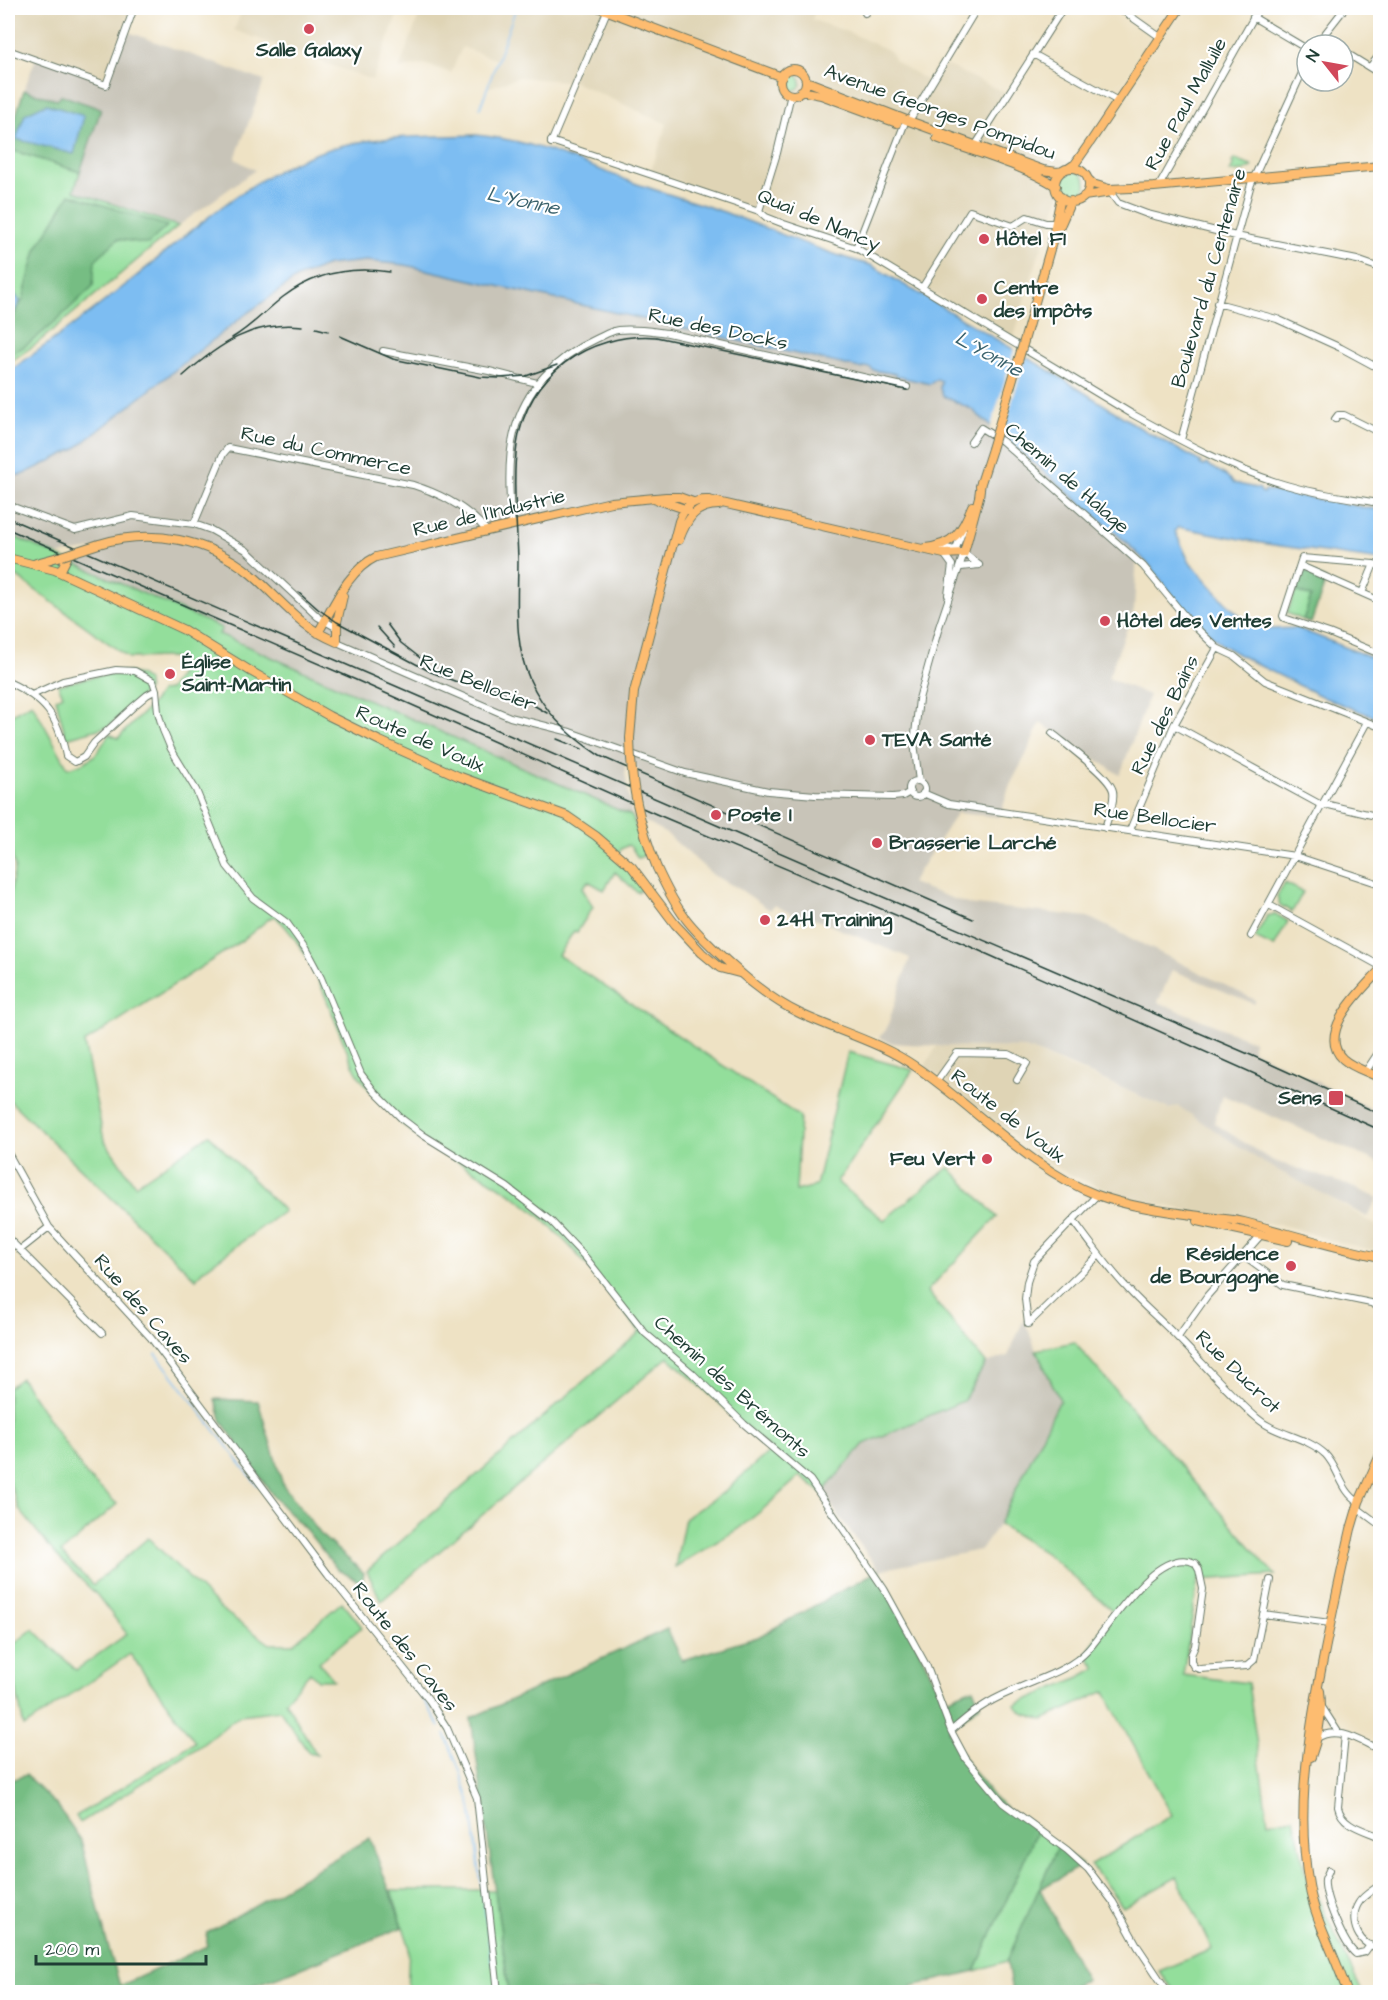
<svg xmlns="http://www.w3.org/2000/svg" width="1388" height="2000" viewBox="0 0 1388 2000" font-family="'Architects Daughter',sans-serif">
  <style>
    .built { fill: #dfd4b5 }
    .industrial { fill: #c8c4b8 }
    .green { fill: #93de9b; stroke: #598e68; stroke-width: 1.5 }
    .forest { fill: #76bd83; stroke: #4a7d5c; stroke-width: 1.5 }
    .water { fill: #7dbdf2; stroke: #4e7d93; stroke-width: 1.5 }
    .pier { fill: #eee2c4 }
    .lines { fill: none; stroke-linecap: round; stroke-linejoin: round }
    .stream { stroke: #7dbdf2; stroke-width: 1.5 }
    .minor-casing { stroke: #677766; stroke-width: 8 }
    .major-casing { stroke: #677766; stroke-width: 10 }
    .minor { stroke: #fff; stroke-width: 6 }
    .major { stroke: #fdbc70; stroke-width: 8 }
    .rail { stroke: #1f3d34; stroke-width: 1.5 }
    .major-bridge-casing { stroke: #677766; stroke-width: 10; stroke-linecap: butt }
    .major-bridge { stroke: #fdbc70; stroke-width: 8 }
    .poi-dot { fill: #d1495b; stroke: #fff; stroke-width: 2 }
    .labels { text-anchor: middle; dominant-baseline: central; stroke-width: 4.5; stroke-linejoin: round; paint-order: stroke }
    .poi-label { font-size: 20px; font-weight: bold; fill: #1f3d34; stroke: #fff; text-anchor: start }
    .street-label { font-size: 20px; fill: #1f3d34; stroke: #fff }
    .water-label { font-size: 21px; font-style: italic; fill: #3b636d; stroke: #fff }
  </style>
  <rect width="100%" height="100%" fill="#fff"/>
  <filter id="ink" filterUnits="userSpaceOnUse"><feTurbulence type="fractalNoise" baseFrequency=".0167" numOctaves="2"/><feDisplacementMap in="SourceGraphic" scale="12" xChannelSelector="R" yChannelSelector="G"/><feConvolveMatrix kernelMatrix="1 2 1 2 8 2 1 2 1" color-interpolation-filters="sRGB"/></filter>
  <filter id="wash" filterUnits="userSpaceOnUse"><feTurbulence type="fractalNoise" baseFrequency=".008" numOctaves="4" result="noise"/><feDisplacementMap in="SourceGraphic" scale="24" xChannelSelector="R" yChannelSelector="G"/><feGaussianBlur stdDeviation="1.35" result="paint"/><feColorMatrix in="noise" values="0 0 0 0 0 0 0 0 0 0 0 0 0 0 0 0 0 1.4 0 .05"/><feComposite in="paint" operator="in"/></filter>
  <g filter="url(#wash)">
    <rect width="100%" height="100%" fill="#eee2c4"/>
    <path class="built" d="M8 8H131L104 82 8 45Z
      M243 8H407L397 16 372 80 234 30Z
      M422 8H816L812 20 846 31 890 51 895 61 926 80 939 62 1006 93 985 131 1071 163 1027 290 1013 341 857 247 651 171 667 124 574 82 519 77 488 88 497 60 462 47 451 73 424 64 399 69Z
      M937 1046 1025 1048 1169 1109 1178 1106 1380 1228V1252L1330 1240 1287 1226 1201 1213 1125 1197 1071 1175 1046 1161 925 1066Z"/>
    <path class="industrial" d="M123 30 264 81 235 159 255 170 178 226 74 191 101 109 58 100 24 90 37 55 104 81Z
      M366 261 405 265 713 336 863 369 864 367 871 369 930 384 936 379 941 381 940 389 943 396 971 409 1125 541 1137 553 1134 610 1108 678 1149 695 1120 775 1040 723 1026 755 1009 787 1000 817 957 813 911 883 967 904 1088 917 1255 1000V1004L1172 970 1158 1002 1253 1041V1050L1380 1113V1163L1222 1095 1214 1123 1271 1160 1345 1184 1378 1198 1367 1217 1264 1163 1178 1106 1169 1109 1069 1065 1025 1048 937 1046 892 1043 879 1037 886 1030 910 958 805 915 802 919 774 905 770 910 741 890 713 875 668 835 644 821 636 765 625 760V773L632 816 219 634 221 628 71 561 75 557 99 548 56 555 8 534V477L24 474 75 449 242 317 297 278 328 265Z
      M1024 1319 1036 1350 1060 1400 999 1524 980 1550 879 1570 822 1493 864 1444 963 1401 986 1363 1008 1356Z"/>
    <path class="green" d="M785 82a8 8 0 1 1 16 0a8 8 0 1 1-16 0Z
      M8 149 80 172 74 191 178 226 35 345 8 363V322L20 301 8 285Z
      M1234 159 1251 166 1252 167 1244 171 1230 172 1234 164 1232 163Z
      M1060 184a13 13 0 1 1 26 0a13 13 0 1 1-26 0Z
      M8 534 222 628 219 634 632 816 646 855 638 858 632 848 628 845 621 849 616 858 630 872 643 889 637 892 615 872 604 890 588 881 582 888 593 907 577 932 574 931 558 955 800 1117 796 1191 816 1186 848 1052 913 1070 837 1182 884 1220 949 1167 997 1217 927 1291 986 1363 963 1401 864 1444 822 1493 800 1476 761 1511 738 1529 675 1567 685 1518 724 1492 771 1450 668 1357 381 1601 367 1571 640 1332C601 1283 565 1232 514 1196 472 1166 420 1147 386 1108 375 1096 362 1083 355 1069 331 1018 318 956 275 916L270 918 243 940 84 1043 104 1140 135 1185 209 1135 284 1211 202 1271 196 1279 8 1099V904L15 867 8 840V716L32 703 68 768C92 762 97 755 109 734L118 738 151 705 161 691 169 690 186 665 173 657 129 658 8 570Z
      M1296 591 1311 597 1303 620 1287 613Z
      M128 672 139 675 148 682V689L109 726 66 738 56 699 63 695 58 685 106 674Z
      M1285 883 1303 892 1292 912 1280 905 1277 896Z
      M1275 914 1288 921 1274 947 1255 938 1267 916Z
      M1074 1342 1275 1575 1198 1580 1183 1675 1248 1683 1268 1822 1294 1818 1305 1871 1362 1992H1175L1159 1971 1212 1949 1177 1877 1123 1907 1091 1865 1172 1815 1113 1708 1105 1691 1043 1720 1023 1713 1015 1705 1080 1677 1096 1668 1086 1655 1113 1611 1047 1554 999 1524 1060 1400 1036 1350Z
      M21 1378 86 1475 117 1504 61 1553 93 1585 148 1538 221 1609 270 1644H293L342 1602 362 1627 319 1662 334 1680H318L310 1672 285 1701 317 1755 309 1753 280 1710 240 1715 199 1747 80 1823 76 1816 195 1742 130 1654 24 1727 8 1649 33 1629 76 1670 127 1634 97 1595 56 1555 19 1509 8 1478V1388Z
      M1037 1831 1058 1846 1007 1961 975 1971Z
      M391 1890H495L509 1992H407L409 1945Z"/>
    <path class="forest" d="M24 90 57 100 61 95 101 109 80 172 8 149V140Z
      M70 194 167 226 148 244 118 239 95 260 93 286C79 299 24 355 8 353V327L23 299 36 250Z
      M1307 571 1326 580 1311 623 1303 620 1311 597 1296 591 1303 572Z
      M215 1399 258 1401 283 1485 322 1536 364 1573 362 1583 337 1569 307 1531 274 1497 222 1422Z
      M879 1570 944 1700 973 1688 980 1705 948 1730 969 1766 994 1798 1037 1831 975 1971 912 1986V1992H509L471 1718 667 1629 682 1660 758 1637Z
      M26 1775 58 1807 81 1840 106 1939 120 1986 207 1946V1933L370 1838 403 1927 291 1972 234 1992H8V1781Z
      M1058 1846 1082 1865 1040 1889 1086 1980 1062 1992H1012L1007 1961Z"/>
    <path class="water" d="M46 104 84 116 74 154 16 139 25 114Z
      M476 135C532 140 577 161 629 181 659 192 690 200 721 211 771 229 820 252 871 265L1060 377 1142 429 1201 462 1200 464 1204 466 1206 464C1216 470 1227 474 1234 483L1260 489 1261 492 1264 493 1265 490 1380 510V560L1267 544 1178 527 1175 531 1189 561 1225 602 1246 621 1270 629 1297 628 1380 661V719L1325 698 1252 662 1222 645 1182 608 1151 567 1125 541 971 409 943 396 940 389 941 381 937 379 930 384 896 376V374L872 370 871 368 864 367 863 369 405 265 366 261 328 265 297 278 242 317 75 449 24 474 8 477V372C48 344 89 314 128 283 194 230 259 165 344 145 387 135 433 137 476 135Z
      M8 285 20 301 8 322Z"/>
    <path class="pier" d="M1015 347 1027 354 1001 438 990 429Z"/>
    <g class="lines">
      <path class="stream" d="M480 108 516 8
        M156 1354 257 1485
        M398 1666 426 1703 440 1727
        M445 1734 460 1771 471 1806 492 1965"/>
    </g>
  </g>
  <g filter="url(#ink)">
    <g class="lines">
      <g class="minor-casing">
        <path id="minor" d="M863 8 865 13
          M1119 8 1160 37
          M1253 17 1307 49
          M1320 38 1333 45
          M1316 45 1345 8
          M8 50 106 85 134 8
          M1343 51 1380 74
          M1033 54 1118 101
          M1370 67 1380 54
          M909 121 977 8
          M551 141 759 211 766 217 784 224 856 248 1132 414C1181 441 1232 469 1286 485 1316 494 1349 498 1380 503
          M551 143 607 11
          M975 146 1063 8
          M1159 186 1259 8
          M1110 192 1118 203 1147 214 1236 236 1357 260 1380 268
          M759 211 777 153 791 94
          M856 248 904 125
          M922 288 970 211 1013 226 1027 217 1046 223H1057
          M1217 303 1277 319 1341 348 1380 369
          M383 351 489 371 537 383
          M1375 366 1380 356
          M1335 419 1338 415H1344L1380 433
          M1181 440 1251 184 1307 62
          M971 442 981 428 1002 441 1143 566 1187 619 1217 648 1234 656 1265 681 1380 727
          M8 505 75 530 133 516 194 524 211 530 246 550 318 617 337 628
          M194 524 223 454 228 448 413 485C442 494 467 507 487 531
          M512 525C509 496 507 461 514 433 525 389 556 357 596 339 603 336 610 331 618 330 635 328 651 331 668 333L907 387
          M940 546 964 553 979 565
          M955 551 963 530
          M944 554 952 565 948 595
          M1301 566 1380 601
          M1380 566 1374 564 1302 558 1283 616 1284 618 1329 633 1380 654
          M961 567 979 565
          M1362 593 1374 564
          M337 642 510 717 570 732 685 773 768 791 815 795 893 797 903 796 910 792
          M8 682C45 699 58 716 66 756L75 762 84 757 94 743 134 706 147 695 156 690
          M32 695 63 681 116 670 135 671 153 681 156 690 158 712 163 730 171 749 196 790 227 866 253 898 287 923 305 948 321 978 361 1074 374 1091 402 1119 423 1135 507 1187 552 1222 586 1258 645 1333 691 1372 744 1424 810 1480 884 1589 927 1667 951 1731 966 1759 1003 1803 1067 1850 1088 1869 1113 1902 1138 1947 1168 1992
          M1174 725 1323 806 1329 805 1380 817
          M1052 733C1065 744 1110 776 1113 791 1115 802 1108 817 1105 828
          M919 781 914 743 919 699 939 627 964 553
          M909 789a8 8 0 1 1 16 0a8 8 0 1 1-16 0Z
          M923 793 949 804 1295 856 1380 884
          M1130 830 1174 725 1217 648
          M1269 905 1380 966
          M1251 936 1367 722
          M1366 1071 1380 1050
          M937 1081 957 1053 1009 1054 1027 1063 1017 1080
          M8 1153 49 1227 151 1338 328 1574 429 1700 447 1728 477 1798 498 1992
          M1074 1221C1091 1244 1108 1268 1128 1289 1144 1307 1163 1322 1180 1340 1206 1366 1229 1394 1257 1418 1276 1435 1306 1436 1325 1454 1339 1468 1341 1492 1359 1502
          M8 1238 102 1333
          M20 1250 49 1227
          M1242 1255 1283 1285 1371 1303 1380 1308
          M1028 1324 1025 1299 1027 1282 1034 1261 1097 1195
          M1028 1324 1099 1255
          M1178 1337 1207 1296 1261 1235
          M1357 1508 1380 1525
          M1263 1614 1330 1623
          M1322 1707 1338 1732
          M951 1731C971 1713 986 1702 1012 1691 1037 1679 1069 1671 1088 1650 1109 1627 1157 1544 1195 1563L1199 1570 1203 1589 1195 1646 1191 1655V1662L1194 1667 1199 1669 1247 1666 1254 1660 1270 1580
          M1345 1735 1338 1807C1342 1826 1365 1830 1380 1837
          M1317 1738C1338 1725 1360 1741 1380 1750
          M1329 1870C1328 1873 1326 1876 1325 1879 1323 1895 1344 1945 1356 1954L1365 1952 1370 1945
          M1380 1885C1372 1891 1363 1895 1358 1904 1348 1921 1359 1948 1380 1947"/>
      </g>
      <g class="major-casing">
        <path id="major" d="M600 8 782 77
          M780 82a13 13 0 1 1 26 0a13 13 0 1 1-26 0Z
          M806 81 909 121 1043 170 1057 172 1063 171
          M801 91 821 95 897 123
          M937 138C976 153 1020 164 1056 186
          M1069 168 1075 164 1091 141 1180 8
          M1055 185a17 17 0 1 1 34 0a17 17 0 1 1-34 0Z
          M1088 179 1093 184 1109 189 1154 187 1380 166
          M1084 196 1112 192
          M1060 226 1071 201
          M1024 341 1051 246 1061 197
          M980 486 992 449
          M658 500 688 510
          M679 540C687 519 695 505 719 505
          M99 544C152 528 208 539 251 574 270 590 286 609 305 624 315 632 326 637 337 642V622L343 596
          M925 548C954 545 962 532 972 506
          M8 558 55 570 184 630 252 672 329 716 380 741 458 776 567 816 596 836 632 867 675 924 702 953 720 968 739 973
          M36 563 62 556
          M60 572 67 558
          M318 633C334 606 347 571 376 557L611 502 666 497H679L693 502
          M630 738 634 692 640 669 679 521C685 506 693 499 709 500L944 554 964 553 979 497 981 482
          M657 868C664 883 671 898 681 912 690 926 702 937 714 949 741 974 767 998 801 1014 840 1032 880 1042 916 1067 975 1107 1031 1170 1097 1195 1133 1208 1171 1212 1208 1217 1220 1219 1232 1219 1244 1222 1290 1234 1334 1248 1380 1257
          M1380 970C1363 989 1315 1032 1343 1059 1353 1068 1369 1072 1380 1078
          M1198 1221 1288 1241
          M1311 1757C1319 1735 1323 1714 1320 1691
          M1347 1992C1336 1956 1315 1922 1309 1885 1297 1819 1306 1751 1318 1686 1328 1633 1339 1581 1351 1529L1359 1502 1380 1455"/>
      </g>
      <use href="#minor" class="minor"/>
      <use href="#major" class="major"/>
      <path class="rail" d="M316 328 328 331
        M340 336 393 359 480 377 499 378 526 376 557 365
        M232 338C251 327 265 311 283 297 314 273 351 266 390 272
        M183 376C218 345 253 320 303 326
        M907 390 656 337C588 332 527 375 517 445 512 480 517 524 518 559 518 599 513 643 530 680 544 712 572 738 600 756L973 919
        M8 518 818 869 1253 1056 1380 1114
        M8 529 356 680 656 814 962 943 1380 1130
        M299 592 318 609 337 622 431 672 457 682 498 689
        M387 624 401 643 424 661
        M377 627 395 647
        M490 687 518 696 547 713
        M557 739 582 749"/>
      <g class="major-bridge-casing">
        <path id="major-bridge" d="M992 449 1024 341
          M62 556 99 544
          M630 738C631 786 639 823 657 868"/>
      </g>
      <use href="#major-bridge" class="major-bridge"/>
    </g>
  </g>
  <g class="poi-dot">
    <circle cx="309" cy="29" r="6"/>
    <circle cx="984" cy="239" r="6"/>
    <circle cx="982" cy="299" r="6"/>
    <circle cx="1105" cy="621" r="6"/>
    <circle cx="170" cy="674" r="6"/>
    <circle cx="870" cy="740" r="6"/>
    <circle cx="716" cy="815" r="6"/>
    <circle cx="877" cy="843" r="6"/>
    <circle cx="765" cy="920" r="6"/>
    <rect x="1328" y="1090" width="16" height="16" rx="3"/>
    <circle cx="987" cy="1159" r="6"/>
    <circle cx="1291" cy="1266" r="6"/>
  </g>
  <g class="labels">
    <g class="poi-label">
      <text x="309" y="50" text-anchor="middle">Salle Galaxy</text>
      <text x="996" y="239">Hôtel F1</text>
      <text x="994" y="288">Centre<tspan x="994" dy="23">des impôts</tspan></text>
      <text x="1117" y="621">Hôtel des Ventes</text>
      <text x="182" y="662">Église<tspan x="182" dy="23">Saint-Martin</tspan></text>
      <text x="882" y="740">TEVA Santé</text>
      <text x="728" y="815">Poste I</text>
      <text x="889" y="843">Brasserie Larché</text>
      <text x="777" y="920">24H Training</text>
      <text x="1322" y="1098" text-anchor="end">Sens</text>
      <text x="975" y="1159" text-anchor="end">Feu Vert</text>
      <text x="1279" y="1254" text-anchor="end">Résidence<tspan x="1279" dy="23">de Bourgogne</tspan></text>
    </g>
    <g class="street-label">
      <text transform="translate(1186 104) rotate(-61)">Rue Paul Malluile</text>
      <text transform="translate(940 112) rotate(20)">Avenue Georges Pompidou</text>
      <text transform="translate(819 220) rotate(23)">Quai de Nancy</text>
      <text transform="translate(1209 278) rotate(-74)">Boulevard du Centenaire</text>
      <text transform="translate(718 329) rotate(12)">Rue des Docks</text>
      <text transform="translate(326 451) rotate(12)">Rue du Commerce</text>
      <text transform="translate(1067 478) rotate(41)">Chemin de Halage</text>
      <text transform="translate(489 513) rotate(-13)">Rue de l'Industrie</text>
      <text transform="translate(478 683) rotate(22)">Rue Bellocier</text>
      <text transform="translate(1165 715) rotate(-64)">Rue des Bains</text>
      <text transform="translate(420 739) rotate(24)">Route de Voulx</text>
      <text transform="translate(1155 818) rotate(8)">Rue Bellocier</text>
      <text transform="translate(1008 1116) rotate(38)">Route de Voulx</text>
      <text transform="translate(143 1309) rotate(49)">Rue des Caves</text>
      <text transform="translate(1238 1372) rotate(44)">Rue Ducrot</text>
      <text transform="translate(732 1387) rotate(42)">Chemin des Brémonts</text>
      <text transform="translate(405 1647) rotate(52)">Route des Caves</text>
    </g>
    <g class="water-label">
      <text transform="translate(523 201) rotate(12)">L'Yonne</text>
      <text transform="translate(989 354) rotate(29)">L'Yonne</text>
    </g>
  </g>
  <rect width="1388" height="2000" fill="none" stroke="#fff" stroke-width="30"/>
  <g transform="translate(1325 63) rotate(301)"><circle r="28" fill="#ffffff" stroke="#a5b1ae" stroke-width="1.5"/>
  <path d="M0-4.5L10 22L0 15L-10 22Z" fill="#d1495b"/>
  <text y="-9" font-size="16" font-weight="bold" text-anchor="middle" fill="#1f3d34">N</text>
  </g>
  <path d="M36 1955v9h170v-9" fill="none" stroke="#1f3d34" stroke-width="3"/>
  <text x="45" y="1955" font-size="18" fill="#1f3d34" stroke="#ffffff" stroke-width="4.5" paint-order="stroke">200 m</text>
</svg>
